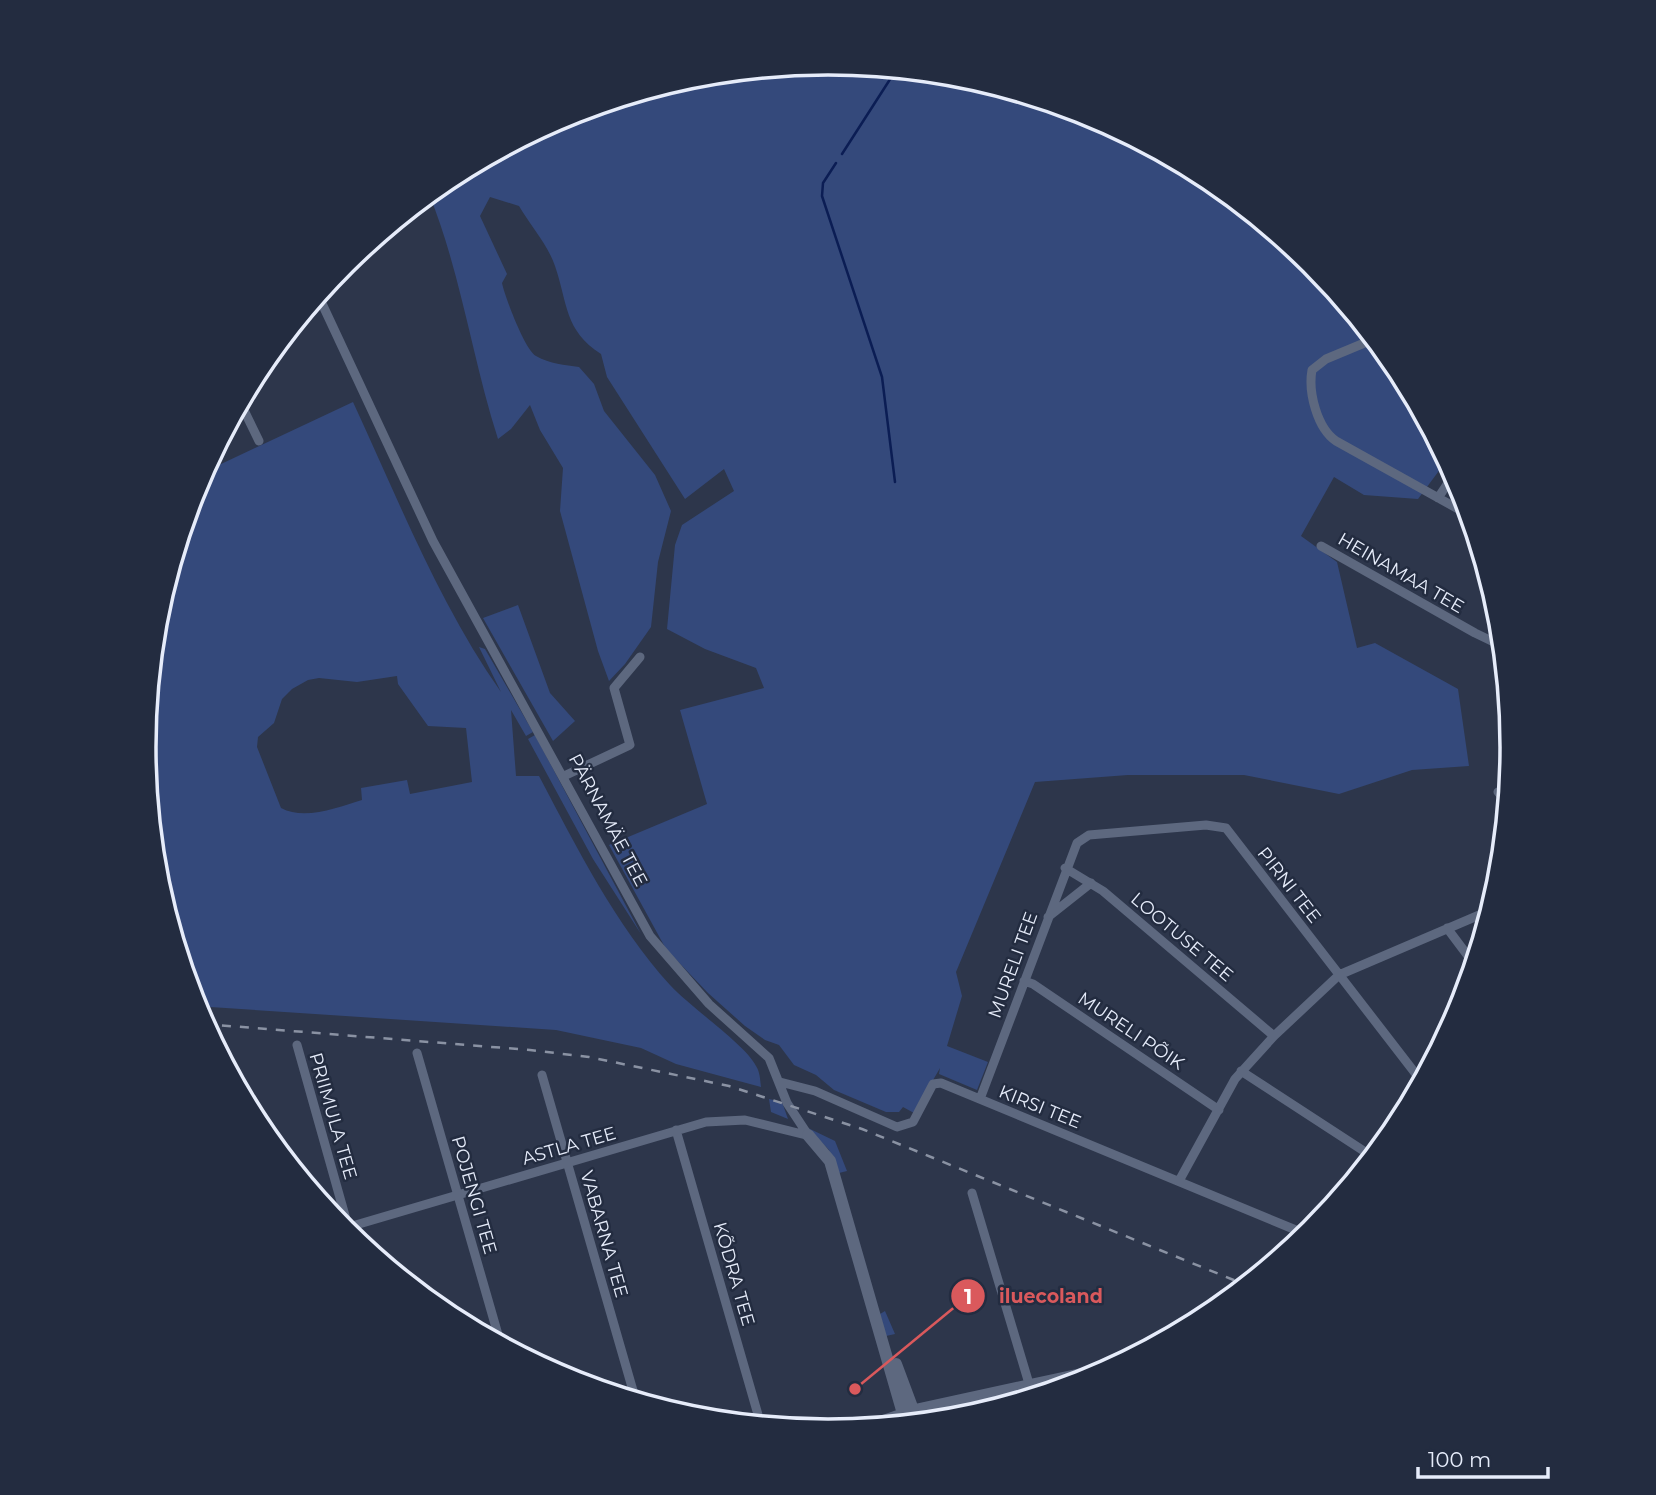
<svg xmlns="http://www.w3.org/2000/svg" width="1656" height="1495" viewBox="0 0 1656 1495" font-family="Montserrat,sans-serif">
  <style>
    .green { fill: #34497b; fill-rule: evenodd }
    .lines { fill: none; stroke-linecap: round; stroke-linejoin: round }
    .stream { stroke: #0b1d54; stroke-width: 2.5 }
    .minor { stroke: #5d687f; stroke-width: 9 }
    .secondary { stroke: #5d687f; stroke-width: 12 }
    .rail { stroke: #8a92a3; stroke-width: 2.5; stroke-dasharray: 9 9; stroke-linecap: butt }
    .labels { text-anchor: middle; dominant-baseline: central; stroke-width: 5; stroke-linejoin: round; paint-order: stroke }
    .street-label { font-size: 18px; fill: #e6ecfa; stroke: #232c40 }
    .rim { fill: none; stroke: #e6ecfa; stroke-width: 3.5 }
    .leader { fill: none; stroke: #da595c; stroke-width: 2.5 }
    .callout-dot { fill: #da595c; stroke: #232c40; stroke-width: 2.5 }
    .mark-label { font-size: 21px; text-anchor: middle; font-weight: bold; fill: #fff }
    .callout-label { font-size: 19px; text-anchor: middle; font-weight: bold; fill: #da595c; stroke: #232c40; stroke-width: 5; stroke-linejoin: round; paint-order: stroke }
  </style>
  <rect width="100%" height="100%" fill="#2d364b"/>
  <path class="green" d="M828 63 962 76 1090 115 1209 179 1312 264 1397 368 1422 414 1421 421 1428 425 1447 460 1418 499 1364 495 1334 477 1301 536 1337 562 1357 648 1375 643 1458 689 1469 766 1412 770 1339 794 1244 775H1128L1035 782 956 972 962 996 947 1046 988 1062 977 1090 939 1074 940 1068 914 1113 903 1107 899 1112H886L834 1090 816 1075 794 1065 779 1045 765 1040 745 1026 708 993 666 949 609 845 707 804 680 710 764 688 756 668 705 649 667 629 675 545 682 525 734 491 724 469 685 499 607 377 601 354C564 330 568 304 555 266 548 245 530 225 519 206L490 197 480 216 507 274 502 283C505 297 525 350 536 356 550 364 565 365 579 367L594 384 604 411 655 475 671 511 658 562 651 627 625 664 609 681 598 651 560 511 563 468 540 430 530 405 511 429 498 439C472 358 461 273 429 194L448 178 566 115 695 76Z
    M353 402C398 499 439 604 501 692L479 647 485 649 533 732 526 736 511 710 516 776H539C577 848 615 924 670 985 690 1007 746 1045 756 1066 760 1072 760 1079 761 1087L676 1064 641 1048 556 1030 195 1006 157 881 144 747 157 614 202 473ZM397 676 398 684 428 726 466 728 472 782 410 794 407 780 361 788 362 800C338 807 305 821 281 808L257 747 258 737 274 723 282 699 292 689 308 680 319 678 357 682Z
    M518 605 550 693 575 721 553 741 483 618Z
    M535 735 641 934 593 859 528 739Z
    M769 1099 782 1102 788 1119 771 1112Z
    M808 1128 835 1141 847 1171 839 1173 829 1150Z
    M885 1311 895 1334 886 1336 880 1314Z"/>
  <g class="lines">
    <path class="stream" d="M842 154 896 70
      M836 163 823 183 822 196 882 377 895 482"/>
    <path class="minor" d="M318 295 433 541 650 936 709 1004 769 1058 787 1103 808 1135
      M1374 339 1326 359 1312 370C1308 392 1317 428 1336 441L1469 515
      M240 402 259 441
      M1438 498 1454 474
      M1321 546 1475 633 1502 646
      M564 776 630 745 614 688 640 657
      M1498 792 1507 803
      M1065 868 1103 891 1274 1036
      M1048 917 1091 883
      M1447 928 1474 964
      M1024 981 1033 984 1219 1110
      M297 1045 351 1237
      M417 1053 501 1345
      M1241 1071 1373 1157
      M542 1075 636 1401
      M780 1082 815 1091 897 1127 913 1122 933 1084 941 1083 1308 1235
      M980 1099 1077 843 1089 835 1206 825 1226 828 1422 1082
      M676 1130 761 1425
      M1179 1181 1235 1079 1274 1036 1339 975 1491 910
      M972 1193 1033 1397
      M342 1229 706 1122 745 1120 806 1135
      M736 1423 758 1416"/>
    <path class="secondary" d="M808 1135 830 1161 906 1424
      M896 1364 918 1423
      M864 1428 915 1410 1114 1367"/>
    <path class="rail" d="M204 1024 530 1050 589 1057 729 1086 862 1129 1246 1285"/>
  </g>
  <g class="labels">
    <g class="street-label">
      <text transform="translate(1401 573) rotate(30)">HEINAMAA TEE</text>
      <text transform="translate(608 820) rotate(62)">PÄRNAMÄE TEE</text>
      <text transform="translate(1289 885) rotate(52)">PIRNI TEE</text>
      <text transform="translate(1182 937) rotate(40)">LOOTUSE TEE</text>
      <text transform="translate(1013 965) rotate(-70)">MURELI TEE</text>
      <text transform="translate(1131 1031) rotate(34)">MURELI PÕIK</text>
      <text transform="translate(1040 1107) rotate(22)">KIRSI TEE</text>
      <text transform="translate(333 1116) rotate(74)">PRIIMULA TEE</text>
      <text transform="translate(569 1146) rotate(-16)">ASTLA TEE</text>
      <text transform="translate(474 1195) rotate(74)">POJENGI TEE</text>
      <text transform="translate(604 1234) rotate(74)">VABARNA TEE</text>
      <text transform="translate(734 1274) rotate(74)">KÕDRA TEE</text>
    </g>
  </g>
  <path d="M0 0H1656V1495H0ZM156 747a672 672 0 1 1 1344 0a672 672 0 1 1-1344 0Z" fill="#232c40" fill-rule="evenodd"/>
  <path class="rim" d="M156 747a672 672 0 1 1 1344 0a672 672 0 1 1-1344 0Z"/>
  <path class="leader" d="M855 1389L968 1296"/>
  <g class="callout-dot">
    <circle cx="855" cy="1389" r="7"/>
    <circle cx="968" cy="1296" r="18"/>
  </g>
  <g class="mark-label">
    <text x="968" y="1304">1</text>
  </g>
  <g class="callout-label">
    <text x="1051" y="1303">iluecoland</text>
  </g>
  <path d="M1418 1467v10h130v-10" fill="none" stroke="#e6ecfa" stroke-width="3.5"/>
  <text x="1428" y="1467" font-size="21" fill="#e6ecfa" stroke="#232c40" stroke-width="5" paint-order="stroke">100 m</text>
</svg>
